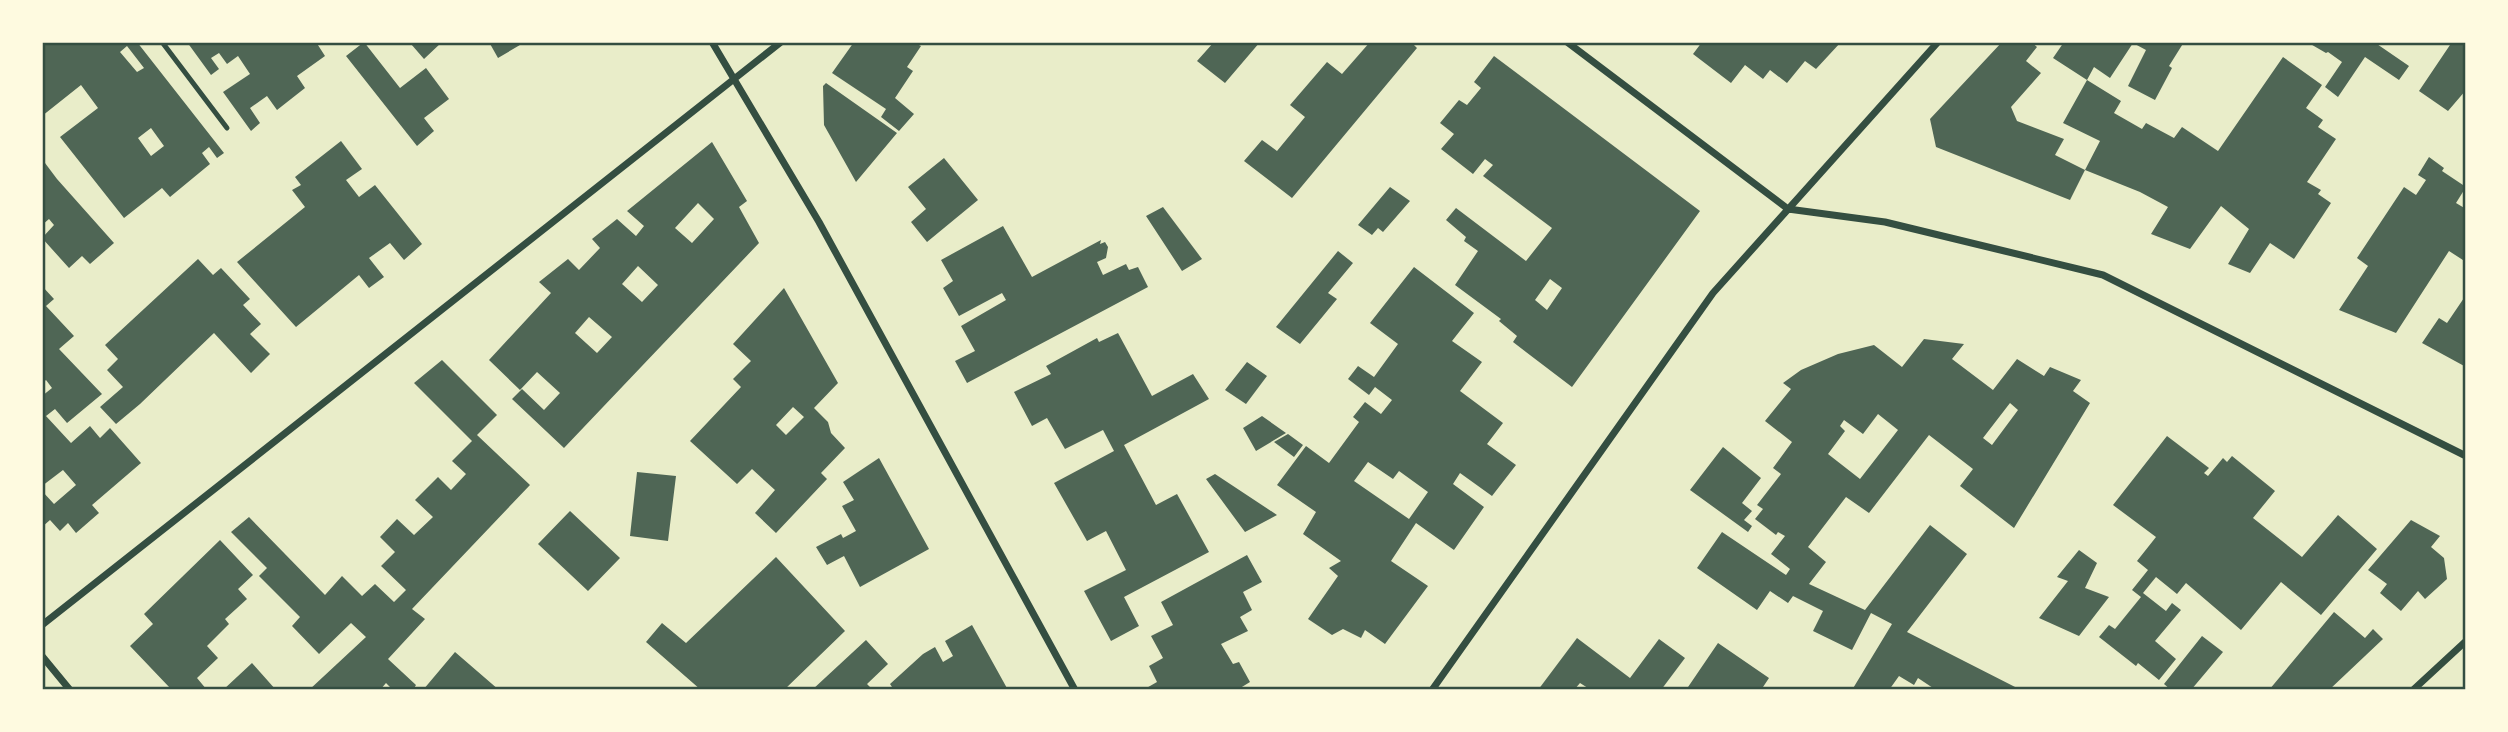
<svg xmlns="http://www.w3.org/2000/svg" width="2508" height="732" viewBox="0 0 2508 732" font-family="Signika,sans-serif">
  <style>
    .building { fill: #4f6655; fill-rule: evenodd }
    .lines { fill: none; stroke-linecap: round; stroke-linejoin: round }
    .service { stroke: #344e41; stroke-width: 5 }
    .minor { stroke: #344e41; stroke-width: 7 }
    .neatline { fill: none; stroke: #344e41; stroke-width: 2.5 }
  </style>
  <rect width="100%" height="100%" fill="#e9edc9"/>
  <path class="building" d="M42 42H137L224 153 217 158 209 147 202 153 210 164 170 197 162 188 124 218 60 137 98 108 81 85 42 116ZM127 46 144 68 137 72 120 52ZM151 128 164 146 151 156 138 138Z
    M187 42H316L325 56 297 76 305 88 277 110 267 96 250 108 260 123 251 131 223 92 250 74 238 56 227 64 219 53 211 58 219 69 211 75Z
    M364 42 400 88 426 68 449 99 424 118 434 131 417 146 346 56Z
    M413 42H442L424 59 411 44Z
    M489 42H525L498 58Z
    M854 42H918L917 44 921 46 907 67 913 71 895 98 914 114 899 131 881 117 886 109 832 73Z
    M1214 42H1260L1225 83 1197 61Z
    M1370 42H1411L1417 48 1292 198 1244 161 1262 140 1277 151 1305 117 1290 105 1327 62 1342 74Z
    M1702 42H1841L1816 69 1805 61 1787 83 1770 70 1763 79 1745 65 1731 83 1693 54Z
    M2002 42H2031L2037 47 2026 61 2041 73 2011 107 2017 121 2064 139 2055 155 2085 170 2070 200 1936 147 1930 119Z
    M2064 42H2184L2169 66 2172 68 2155 100 2128 86 2146 50 2133 43 2110 78 2094 67 2087 80 2053 58Z
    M2307 42H2374L2409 66 2399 80 2365 57 2338 97 2325 87 2342 62 2328 52 2326 53Z
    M2452 42H2466V90L2448 111 2419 91Z
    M1494 56 1700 211 1572 387 1513 342 1517 336 1499 321 1501 319 1455 285 1478 251 1464 241 1466 237 1446 220 1456 208 1526 261 1552 228 1483 176 1493 165 1485 159 1473 174 1441 149 1454 134 1440 123 1459 100 1467 105 1481 88 1474 82ZM1550 279 1562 288 1547 310 1535 300Z
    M2283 57 2322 85 2306 108 2323 120 2318 127 2336 139 2307 182 2321 190 2318 194 2331 203 2294 259 2270 243 2250 273 2228 264 2249 229 2221 206 2190 249 2151 234 2168 207 2140 192 2085 170 2100 141 2063 123 2087 80 2121 101 2114 113 2142 129 2146 123 2174 138 2182 127 2218 151Z
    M826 83 897 133 856 182 824 125 823 86Z
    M341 141 362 169 346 180 359 197 375 185 422 244 404 260 390 243 369 258 384 277 369 288 359 275 296 327 237 262 305 207 292 190 301 185 295 177Z
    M712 142 747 201 739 207 759 243 564 448 512 399 522 389 544 410 560 393 537 372 520 390 489 360 551 293 539 282 568 259 579 270 600 248 592 239 617 219 636 236 644 226 627 211ZM698 203 714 219 692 243 675 228ZM638 266 658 285 642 302 622 284ZM589 317 612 337 597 353 575 333Z
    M2429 157 2444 168 2442 171 2466 187 2456 203 2466 209V262L2449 251 2396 333 2339 310 2368 266 2357 258 2404 187 2416 195 2426 180 2418 175Z
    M944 158 978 200 927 242 911 222 926 209 908 187Z
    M42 159 57 179 114 243 90 264 82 256 69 268 42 238 54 225 49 219 42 225Z
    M1390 187 1410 201 1383 232 1378 228 1372 235 1358 225Z
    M1163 207 1202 259 1182 271 1146 216Z
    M1003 226 1032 277 1101 240 1100 244 1105 242 1108 247 1106 258 1097 262 1103 275 1126 264 1129 270 1138 267 1148 287 967 383 955 361 975 351 961 326 1006 300 1002 293 959 316 943 288 953 281 941 260Z
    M1338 251 1353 263 1328 293 1337 299 1300 344 1276 327Z
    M198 259 213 275 221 268 250 299 243 305 261 324 250 334 270 354 251 373 214 333 140 404 116 424 100 407 123 387 107 370 118 359 105 345Z
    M1414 267 1474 313 1452 341 1482 362 1460 391 1503 423 1487 444 1516 465 1492 496 1460 473 1453 484 1484 507 1454 550 1416 523 1391 561 1428 586 1385 644 1365 630 1361 638 1343 629 1332 635 1308 619 1338 576 1329 568 1341 561 1303 534 1316 512 1277 485 1306 446 1329 463 1359 422 1353 417 1365 402 1381 414 1392 400 1375 387 1369 395 1348 379 1358 366 1374 377 1398 344 1370 323ZM1368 462 1393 479 1399 471 1428 492 1409 519 1354 481Z
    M42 286 54 299 46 306 74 336 59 349 102 394 67 423 55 409 46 416 71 443 90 426 100 438 110 428 141 463 92 505 99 513 76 533 68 523 60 531 50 520 42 527V491L54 504 76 485 63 470 42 486V396L52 388 46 380 42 383Z
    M784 288 838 383 814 408 828 422 831 433 845 448 821 473 827 479 776 533 755 513 775 490 752 469 737 484 690 441 741 387 733 379 751 361 733 344ZM793 407 804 417 786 435 776 425Z
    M2466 295V367L2422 343 2439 318 2447 323Z
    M1118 333 1152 396 1193 374 1209 399 1124 445 1156 505 1177 494 1209 552 1124 597 1139 626 1111 641 1084 591 1126 570 1106 531 1087 541 1054 483 1114 451 1103 430 1065 449 1047 418 1032 426 1014 392 1051 374 1046 366 1097 338 1099 342Z
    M1924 339 1964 344 1952 359 1993 390 2017 359 2044 376 2050 367 2081 380 2073 391 2090 403 2014 528 1960 486 1973 469 1929 435 1869 513 1846 497 1808 547 1826 562 1809 584 1865 610 1930 525 1967 554 1907 632 2021 690H1936L1918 678 1914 685 1899 676 1889 690H1852L1892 624 1871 613 1852 650 1813 631 1823 611 1793 596 1788 603 1770 591 1757 610 1697 568 1722 532 1786 575 1790 569 1771 554 1785 536 1778 532 1776 535 1755 519 1763 509 1757 505 1781 474 1773 468 1792 442 1765 421 1791 389 1783 383 1801 370 1838 354 1874 345 1902 367ZM2010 403 2018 410 1992 445 1983 438ZM1878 414 1898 430 1860 479 1828 454 1845 431 1840 426 1844 420 1863 434Z
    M442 360 497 415 477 435 530 485 412 609 425 619 388 659 416 685 413 690H393L386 683 380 690H309L366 637 351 623 319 654 292 626 300 617 259 576 267 568 231 532 249 517 325 595 342 576 362 596 375 584 394 602 406 590 381 566 395 552 380 537 397 519 414 535 433 517 415 500 438 477 451 490 466 474 452 461 472 441 414 383Z
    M1247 362 1267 376 1246 404 1225 390Z
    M1262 416 1286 433 1256 451 1243 428Z
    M1288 434 1303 445 1294 457 1274 442Z
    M2167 436 2209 468 2204 473 2208 476 2223 458 2227 462 2232 456 2275 491 2253 518 2302 557 2338 515 2377 549 2321 615 2281 582 2241 630 2186 583 2177 594 2156 577 2143 593 2166 611 2172 603 2181 610 2155 641 2176 659 2159 680 2138 663 2136 666 2099 637 2109 625 2115 629 2141 597 2132 590 2148 570 2137 561 2156 537 2113 505Z
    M1723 447 1761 478 1742 503 1752 511 1744 520 1752 526 1748 532 1690 490Z
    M879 458 929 549 860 587 844 556 827 565 816 547 841 534 843 538 856 531 842 506 854 500 843 482Z
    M637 472 676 476 668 541 630 536Z
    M1215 474 1277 515 1245 532 1206 479Z
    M570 511 620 558 588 591 538 544Z
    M2411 520 2440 536 2431 547 2444 558 2447 579 2425 599 2418 591 2401 611 2380 593 2387 584 2368 570Z
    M220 540 253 575 238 589 247 599 225 619 229 624 207 646 218 658 197 678 207 690H168L170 688 130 646 153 624 144 614Z
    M2079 550 2097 563 2085 588 2109 597 2079 636 2039 618 2068 581 2057 577Z
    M1247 555 1262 582 1243 592 1252 610 1240 617 1248 631 1221 644 1233 664 1239 662 1250 682 1237 690H1143L1157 682 1149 666 1163 658 1151 636 1173 625 1161 602Z
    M776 557 845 631 784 690H767L764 688 762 690H701L646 642 662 623 686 643Z
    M2334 612 2365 638 2373 629 2383 639 2329 690H2269Z
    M972 625 1008 690H894L890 684 923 654 935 647 943 662 953 656 945 641Z
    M2202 636 2223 652 2191 690H2171L2164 684Z
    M1577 638 1630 678 1659 639 1685 658 1661 690H1591L1580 683 1574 690H1538Z
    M866 640 888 664 867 684 873 690H812Z
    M1718 643 1769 678 1761 690H1686Z
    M455 652 499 690H423Z
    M252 663 276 690H223Z"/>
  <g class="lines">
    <path class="service" d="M162 42 227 128"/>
    <path class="minor" d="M712 42 819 222 1075 690
      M1567 42 1788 209 1885 222 2103 275 2466 456
      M42 625 781 42
      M42 656 70 690
      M1432 690 1713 293 1938 42
      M2413 690 2466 641"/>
  </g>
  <rect width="2508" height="732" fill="none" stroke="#fefae0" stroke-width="88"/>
  <rect x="44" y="44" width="2420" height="644" class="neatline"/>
</svg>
